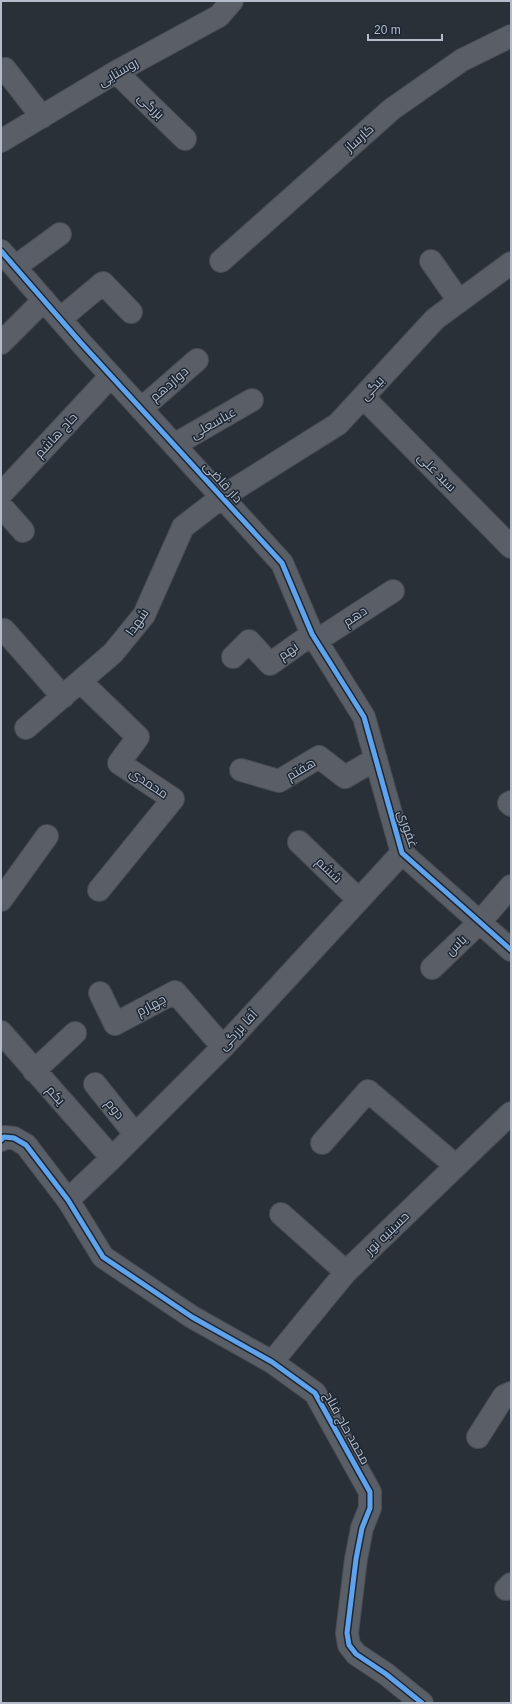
<svg xmlns="http://www.w3.org/2000/svg" width="512" height="1704" viewBox="0 0 512 1704" font-family="Helvetica,Cairo,sans-serif">
  <style>
    .lines { fill: none; stroke-linecap: round; stroke-linejoin: round }
    .street-casing { stroke: #484c53; stroke-width: 24 }
    .street { stroke: #5a5e66; stroke-width: 22 }
    .cycleway-casing { stroke: #1d2633; stroke-width: 8 }
    .cycleway { stroke: #60a3ed; stroke-width: 5 }
    .labels { text-anchor: middle; dominant-baseline: central; stroke-width: 3; stroke-linejoin: round; paint-order: stroke }
    .street-label { font-size: 13px; fill: #b4bcc9; stroke: #1d2633 }
  </style>
  <rect width="100%" height="100%" fill="#2a3038"/>
  <g class="lines">
    <g class="street-casing">
      <path id="street" d="M5 69 42 117
        M116 72 185 139
        M1 141 116 72 219 16 232 1
        M1 251 81 343 282 563 312 634 364 717 402 853 511 950
        M221 261 392 109 462 60 511 36
        M431 261 459 301
        M15 267 60 234
        M60 319 103 283 131 312
        M1 343 44 300
        M363 397 511 547
        M141 409 197 360
        M174 445 252 400
        M1 494 111 376
        M1 506 23 531
        M4 630 63 697
        M316 641 393 591
        M233 657 249 641 270 664 312 634
        M81 682 138 737 119 763 173 799 99 890
        M26 728 113 653 144 615 183 527 222 497 338 424 435 319 511 263
        M241 770 279 781 319 757 345 777 376 759
        M511 802 509 803 511 805
        M299 842 358 899
        M1 900 47 836
        M432 968 480 922 511 886
        M100 993 115 1024 175 992 223 1047
        M1 1032 112 1158
        M34 1071 75 1033
        M95 1084 135 1134
        M1 1140 4 1137 14 1138 26 1145 68 1200 103 1257 192 1317 272 1362 315 1393 370 1492V1508L362 1528 356 1559 347 1633 349 1645 356 1654 386 1674 422 1703
        M322 1143 368 1091 456 1166
        M68 1200 112 1158 223 1047 402 853
        M281 1214 346 1272
        M272 1362 346 1272 511 1113
        M478 1437 504 1396 511 1393
        M506 1589 511 1584"/>
    </g>
    <use href="#street" class="street"/>
    <g class="cycleway-casing">
      <path id="cycleway" d="M1 251 81 343 282 563 312 634 364 717 402 853 511 950
        M1 1140 4 1137 14 1138 26 1145 68 1200 103 1257 192 1317 272 1362 315 1393 370 1492V1508L362 1528 356 1559 347 1633 349 1645 356 1654 386 1674 422 1703"/>
    </g>
    <use href="#cycleway" class="cycleway"/>
  </g>
  <g class="labels">
    <g class="street-label">
      <text transform="translate(118 72) rotate(-30)">روستایی</text>
      <text transform="translate(151 106) rotate(44)">بزرگی</text>
      <text transform="translate(359 138) rotate(-42)">کارساز</text>
      <text transform="translate(169 384) rotate(-41)">دوازدهم</text>
      <text transform="translate(372 388) rotate(-47)">بیگی</text>
      <text transform="translate(213 423) rotate(-30)">عباسعلی</text>
      <text transform="translate(56 435) rotate(-47)">حاج هاشم</text>
      <text transform="translate(437 472) rotate(45)">سید علی</text>
      <text transform="translate(223 482) rotate(48)">دار قاضی</text>
      <text transform="translate(355 616) rotate(-33)">دهم</text>
      <text transform="translate(137 622) rotate(-55)">شهدا</text>
      <text transform="translate(288 651) rotate(-35)">نهم</text>
      <text transform="translate(301 769) rotate(-30)">هفتم</text>
      <text transform="translate(149 783) rotate(34)">محمدی</text>
      <text transform="translate(408 829) rotate(71)">غفوری</text>
      <text transform="translate(329 870) rotate(44)">ششم</text>
      <text transform="translate(456 945) rotate(-44)">یاس</text>
      <text transform="translate(151 1005) rotate(-28)">چهارم</text>
      <text transform="translate(238 1030) rotate(-47)">آقا بزرگی</text>
      <text transform="translate(56 1095) rotate(49)">یکم</text>
      <text transform="translate(115 1109) rotate(51)">دوم</text>
      <text transform="translate(387 1233) rotate(-44)">حسینیه نور</text>
      <text transform="translate(347 1428) rotate(61)">محمد حاج فناح</text>
    </g>
  </g>
  <rect width="512" height="1704" fill="none" stroke="#b4bcc9" stroke-width="4"/>
  <path d="M368 34v6h74v-6" fill="none" stroke="#b4bcc9" stroke-width="2"/>
  <text x="374" y="34" font-size="12" fill="#b4bcc9" stroke="#1d2633" stroke-width="3" paint-order="stroke">20 m</text>
</svg>
